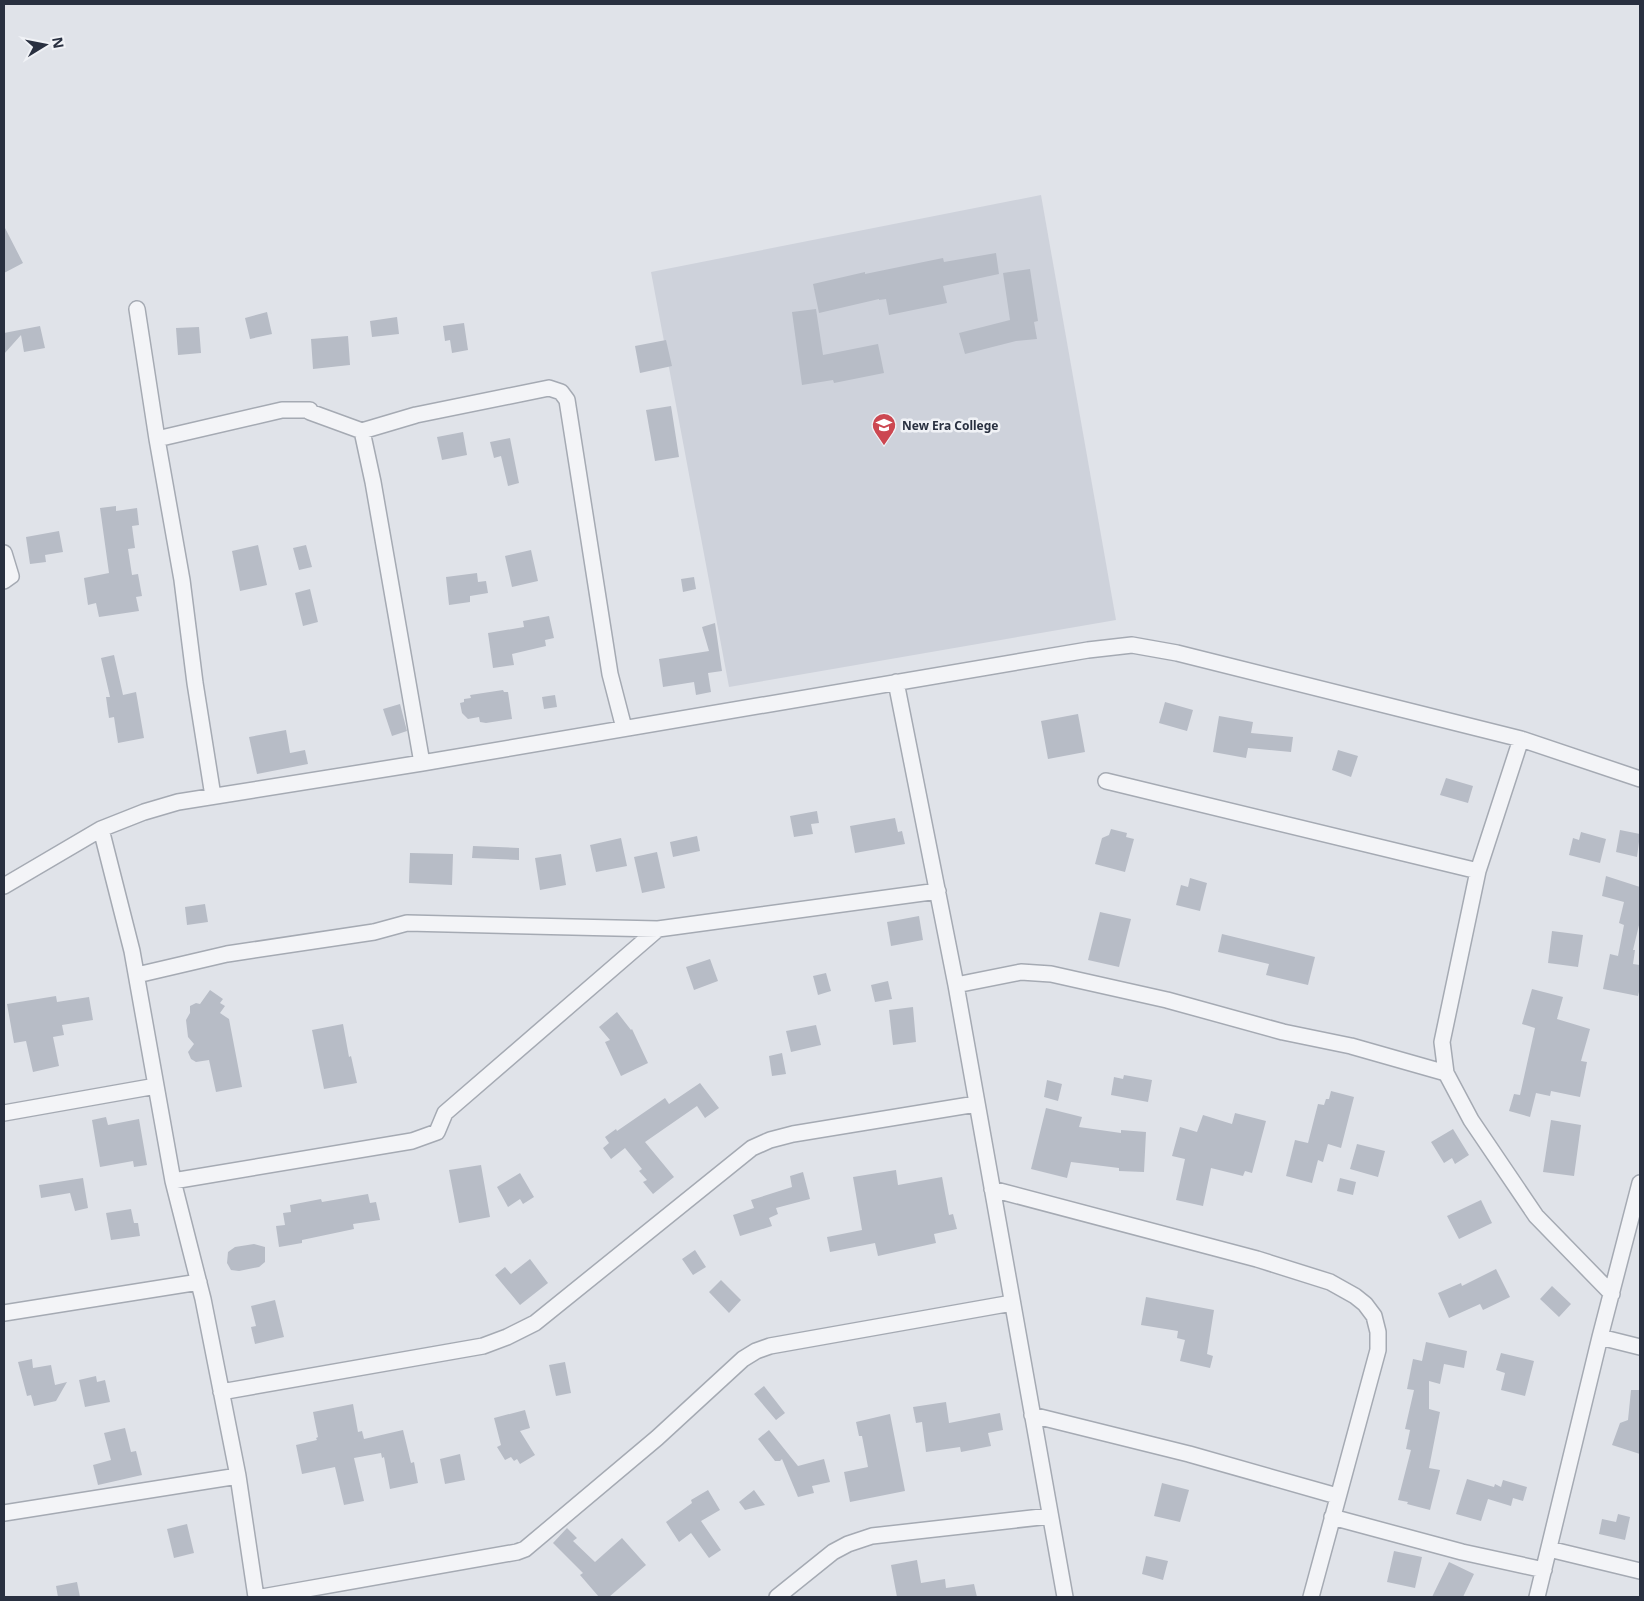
<svg xmlns="http://www.w3.org/2000/svg" width="1644" height="1601" viewBox="0 0 1644 1601" font-family="'Noto Sans',sans-serif">
  <style>
    .built { fill: #ced2db }
    .building { fill: #b7bcc6 }
    .lines { fill: none; stroke-linecap: round; stroke-linejoin: round }
    .minor-casing { stroke: #a5aab3; stroke-width: 18 }
    .minor { stroke: #f3f4f7; stroke-width: 15 }
    .labels { text-anchor: middle; dominant-baseline: central; stroke-width: 5; stroke-linejoin: round; paint-order: stroke }
    .poi-label { font-size: 12px; font-weight: bold; fill: #293040; stroke: #f0f2f6; text-anchor: start }
  </style>
  <rect width="100%" height="100%" fill="#e0e3e9"/>
  <path class="built" d="M1041 195 1116 620 729 687 651 272Z"/>
  <path class="building" d="M4 226 23 263 4 273Z
    M996 253 999 274 943 286 947 303 889 315 886 299 879 300V299L819 313 813 284 865 272V274L943 258 944 262Z
    M1030 269 1038 321 1034 322 1037 339 1016 341 965 354 959 333 1010 320 1003 273Z
    M816 309 823 355 878 344 884 373 834 383 833 380 802 385 792 312Z
    M267 312 272 334 250 339 245 318Z
    M397 317 399 334 372 337 370 321Z
    M464 323 468 350 452 353 450 340 445 341 443 326Z
    M40 326 45 348 24 352 21 335 4 354V333Z
    M199 327 201 353 178 355 176 328Z
    M348 336 350 365 313 369 311 339Z
    M666 340 672 366 640 373 635 346Z
    M671 406 679 457 655 461 646 410Z
    M463 432 467 455 442 460 437 437Z
    M510 438 519 483 508 486 501 456 494 458 490 442Z
    M116 506V511L137 508 139 525 132 526 135 548 128 549 132 575 138 574 142 596 136 597 139 611 99 617 96 603 88 605 84 578 109 573 100 508Z
    M59 531 63 552 45 555 46 562 30 564 26 537Z
    M258 545 267 585 240 591 232 551Z
    M306 545 312 567 299 570 293 548Z
    M531 550 538 581 512 587 505 556Z
    M477 573 478 582 486 581 488 593 470 596V602L449 605 446 577Z
    M694 577 696 589 683 592 681 579Z
    M310 589 318 622 303 626 295 593Z
    M549 616 554 638 545 640 546 646 512 654 514 665 493 668 488 633 524 627 523 621Z
    M715 623 722 671 708 673 711 692 696 695 694 682 663 687 659 659 709 651 702 627Z
    M114 655 123 695 136 692 144 738 118 743 114 717 109 718 106 697H110L101 658Z
    M503 690 504 692H508L512 719 486 723 480 722 479 717 468 719 462 713 460 703 464 702V699L471 698 470 695Z
    M555 695 557 707 544 709 542 697Z
    M1165 702 1193 710 1187 731 1159 723Z
    M400 704 407 731 392 736 383 709Z
    M1078 714 1085 752 1048 759 1041 721Z
    M1219 716 1253 722 1251 733 1293 737 1291 752 1248 748 1246 758 1213 752Z
    M286 730 290 753 305 750 308 764 257 774 249 737Z
    M1338 750 1358 756 1351 777 1332 770Z
    M1446 778 1473 786 1468 803 1440 795Z
    M817 811 819 823 811 824 813 834 794 837 790 816Z
    M895 818 898 832 902 831 905 844 855 853 850 826Z
    M1111 829 1127 833 1126 837 1134 839 1125 872 1095 864 1102 838 1109 835Z
    M1620 830 1640 834 1637 857 1616 852Z
    M1581 832 1606 839 1600 863 1569 855 1573 838 1579 840Z
    M697 836 700 851 673 857 670 842Z
    M621 838 627 866 596 872 590 845Z
    M473 846 519 848V860L472 858Z
    M657 852 665 888 642 893 634 857Z
    M410 853 453 854 452 885 409 883Z
    M561 854 566 885 540 890 535 858Z
    M1606 876 1640 887V921L1633 950H1635L1633 964 1640 965V987L1638 996 1603 989 1610 954 1618 956 1624 925 1619 923 1624 902 1602 896Z
    M1190 878 1207 883 1200 911 1176 905 1181 885 1188 887Z
    M205 904 208 922 187 925 185 907Z
    M1100 912 1131 919 1119 967 1088 960Z
    M919 916 923 940 891 946 887 922Z
    M1552 931 1583 935 1578 967 1548 963Z
    M1222 934 1315 957 1308 985 1266 975 1269 964 1218 952Z
    M710 959 718 981 694 990 686 967Z
    M826 973 831 991 818 995 813 976Z
    M888 981 892 999 875 1002 871 985Z
    M1532 989 1563 997 1557 1019 1590 1029 1581 1061 1587 1062 1580 1097 1551 1091 1550 1096 1536 1093 1530 1117 1509 1111 1514 1094 1520 1095 1535 1028 1522 1024Z
    M210 990 223 999 220 1003 225 1006 220 1013 229 1019 242 1087 216 1092 209 1060 196 1062 191 1059 188 1052 194 1044 188 1037 186 1020 190 1013V1006L196 1003 200 1004Z
    M56 996 57 1002 89 997 93 1020 62 1025 64 1035 53 1037 59 1066 33 1072 26 1041 14 1043 7 1004Z
    M913 1007 916 1042 893 1045 889 1010Z
    M617 1012 631 1030 632 1029 648 1063 621 1076 605 1042 610 1040 599 1027Z
    M343 1024 349 1057 351 1056 357 1083 324 1089 312 1030Z
    M816 1025 821 1045 791 1052 786 1031Z
    M782 1053 786 1074 772 1076 769 1056Z
    M1124 1075 1152 1080 1148 1102 1111 1095 1114 1077 1123 1079Z
    M1047 1080 1062 1084 1058 1101 1044 1097Z
    M700 1083 719 1108 705 1118 697 1106 645 1142 674 1177 653 1194 643 1182 647 1180 639 1171 642 1169 625 1148 611 1159 603 1148 609 1143 605 1137 616 1129 617 1131 665 1098 669 1104Z
    M1331 1091 1354 1097 1341 1148 1328 1144 1323 1162 1318 1160 1312 1183 1286 1176 1295 1140 1308 1143 1318 1104 1324 1105 1326 1099H1329Z
    M1046 1108 1082 1117 1079 1127 1121 1133V1130L1146 1132 1144 1172 1119 1171V1168L1071 1162 1067 1178 1031 1169Z
    M1235 1113 1266 1121 1252 1173 1245 1171 1243 1176 1211 1168 1203 1206 1176 1200 1185 1159 1172 1156 1180 1127 1197 1132 1203 1115 1232 1124Z
    M106 1117 108 1125 139 1119 147 1165 134 1167 133 1161 100 1167 92 1120Z
    M1551 1120 1581 1125 1574 1176 1543 1172Z
    M1453 1129 1469 1155 1455 1164 1452 1158 1444 1163 1431 1142Z
    M1357 1144 1385 1151 1378 1177 1350 1169Z
    M481 1165 490 1217 459 1223 449 1170Z
    M896 1170 898 1185 942 1177 949 1215 953 1214 957 1229 934 1234 936 1243 878 1256 875 1243 830 1252 827 1237 862 1230 853 1177Z
    M803 1172 810 1199 776 1208 778 1214 769 1218 772 1226 740 1236 733 1215 754 1208 751 1200 792 1187 790 1176Z
    M520 1173 534 1197 523 1204 520 1199 508 1207 497 1187Z
    M83 1178 88 1208 75 1211 70 1193 41 1198 39 1185Z
    M1340 1178 1356 1182 1353 1195 1337 1191Z
    M368 1194 370 1203 376 1202 380 1220 353 1224 354 1229 302 1240V1243L279 1247 276 1226 285 1225 283 1213 291 1212 290 1205 321 1199 322 1202Z
    M1481 1200 1492 1223 1459 1239 1447 1216Z
    M131 1209 134 1223H138L140 1236 111 1240 106 1213Z
    M254 1244 265 1247V1262L259 1267 239 1271 231 1270 227 1263 228 1252 235 1247Z
    M695 1250 706 1267 693 1275 682 1259Z
    M530 1259 548 1283 520 1305 495 1275 505 1267 511 1274Z
    M1496 1269 1510 1297 1483 1310 1480 1304 1449 1318 1438 1293 1461 1283 1462 1286Z
    M721 1280 741 1300 729 1313 709 1292Z
    M1552 1286 1571 1304 1559 1317 1540 1299Z
    M1146 1297 1214 1310 1207 1354 1213 1356 1210 1368 1180 1361 1185 1340 1177 1338 1178 1331 1141 1325Z
    M275 1300 284 1337 255 1344 251 1327 256 1326 251 1306Z
    M1426 1342 1467 1351 1464 1368 1444 1364 1440 1384 1429 1381V1409L1440 1412 1429 1468 1440 1470 1430 1510 1407 1504 1408 1502 1398 1500 1411 1450 1406 1449 1410 1430 1405 1429 1414 1390 1407 1389 1413 1359 1422 1361Z
    M1501 1353 1534 1361 1525 1396 1501 1390 1505 1373 1496 1370Z
    M32 1359 33 1368 51 1365 55 1385 67 1382 56 1401 34 1406 31 1395 27 1396 18 1362Z
    M565 1362 571 1393 556 1396 549 1365Z
    M96 1376 97 1382 105 1380 110 1402 85 1407 79 1380Z
    M764 1386 785 1413 776 1420 754 1394Z
    M1631 1390H1640V1454L1612 1445 1620 1423 1628 1420Z
    M946 1402 949 1423 1000 1413 1003 1430 988 1433 991 1446 961 1452 960 1447 926 1452 922 1422 916 1423 913 1407Z
    M353 1404 358 1432 362 1431 364 1439 403 1430 411 1463 414 1462 418 1483 390 1489 384 1457 382 1458 381 1453 354 1458 364 1501 344 1505 335 1467 302 1474 296 1445 317 1440 316 1438 318 1437 313 1412Z
    M525 1410 530 1428 520 1431 535 1455 520 1464 517 1459 514 1461 511 1457 505 1460 497 1447 501 1445 494 1418Z
    M890 1414 905 1491 850 1502 844 1472 868 1467 862 1436H859L856 1422Z
    M125 1428 131 1452 136 1451 142 1475 98 1485 93 1465 111 1460 104 1433Z
    M769 1430 798 1466 824 1459 830 1482 812 1486 814 1493 798 1497 782 1459 780 1461H775L758 1439Z
    M460 1454 465 1480 445 1484 440 1459Z
    M1467 1479 1494 1487 1495 1484 1501 1487 1503 1480 1527 1487 1523 1501 1513 1498 1511 1506 1488 1499 1481 1521 1456 1514Z
    M1162 1483 1189 1490 1180 1522 1154 1516Z
    M708 1490 720 1510 701 1521 721 1550 709 1558 691 1533 679 1542 666 1522 692 1503 691 1500Z
    M754 1490 765 1505 745 1510 739 1502Z
    M1618 1514 1630 1517 1625 1540 1599 1534 1602 1519 1616 1522Z
    M187 1524 194 1553 174 1558 167 1529Z
    M567 1528 577 1538 573 1541 595 1562 622 1538 646 1565 609 1597H599L580 1575 583 1573 553 1543Z
    M1394 1551 1422 1557 1415 1588 1387 1582Z
    M1146 1556 1168 1561 1163 1580 1142 1574Z
    M917 1560 921 1583 945 1579 946 1588 974 1584 977 1597H897L891 1565Z
    M1449 1562 1474 1574 1463 1597H1432Z
    M77 1582 80 1597H58L56 1586Z"/>
  <g class="lines">
    <g class="minor-casing">
      <path id="minor" d="M137 309 157 439 182 580 195 683 213 796
        M362 431 373 482 422 763
        M157 439 282 410H310V412L362 431 416 415 549 388 561 392 567 400 610 674 624 728
        M4 553 11 576 4 581
        M896 682 956 985 1065 1597
        M1521 739 1478 871 1442 1042 1446 1073 1471 1120 1536 1216 1612 1294
        M1106 781 1478 871
        M101 829 132 951 173 1181 203 1299 238 1476 256 1597
        M4 886 101 829 144 812 178 802 422 763 1088 650 1132 645 1177 653 1521 739 1640 779
        M137 975 227 954 374 932 407 923 658 929 938 891
        M956 985 1021 972 1051 974 1167 1000 1283 1032 1351 1046 1446 1073
        M4 1113 156 1086
        M173 1181 412 1141 437 1132 445 1113 658 929
        M992 1189 1257 1259 1330 1282 1355 1296 1365 1304 1374 1316 1378 1332V1350L1311 1597
        M4 1313 199 1282
        M1600 1337 1640 1347
        M221 1392 483 1346 507 1337 535 1323 752 1148 770 1140 793 1134 976 1104
        M1032 1415 1189 1454 1337 1496
        M4 1513 238 1476
        M1332 1517 1462 1552 1544 1570
        M1549 1549 1640 1571
        M262 1597 517 1552 525 1549 657 1438 743 1359 756 1351 770 1346 1012 1303
        M777 1597 833 1552 848 1544 872 1536 1050 1516
        M1537 1597 1600 1337 1640 1183"/>
    </g>
    <use href="#minor" class="minor"/>
  </g>
  <defs>
    <g id="school-pin" transform="scale(1.25)"><path d="M0 17L-7.5 6A9.5 9.5 0 1 1 7.5 6Z" fill="#cc4751" stroke="#f0f2f6"/><path d="M0-5L7-2L0 1L-7-2ZM-4 1L0 2.5L4 1V4Q0 6-4 4Z" fill="#fff"/></g>
  </defs>
  <g fill-rule="evenodd">
    <use href="#school-pin" x="884" y="425"/>
  </g>
  <g class="labels">
    <g class="poi-label">
      <text x="902" y="425">New Era College</text>
    </g>
  </g>
  <rect width="1644" height="1601" fill="none" stroke="#293040" stroke-width="10"/>
  <g transform="translate(45 45) rotate(80)" stroke="#f0f2f6" stroke-width="4" paint-order="stroke">
  <path d="M0-4L9 19L0 12L-9 19Z" fill="#293040"/>
  <text y="-8" font-size="14" font-weight="bold" text-anchor="middle" fill="#293040">N</text>
  </g>
</svg>
